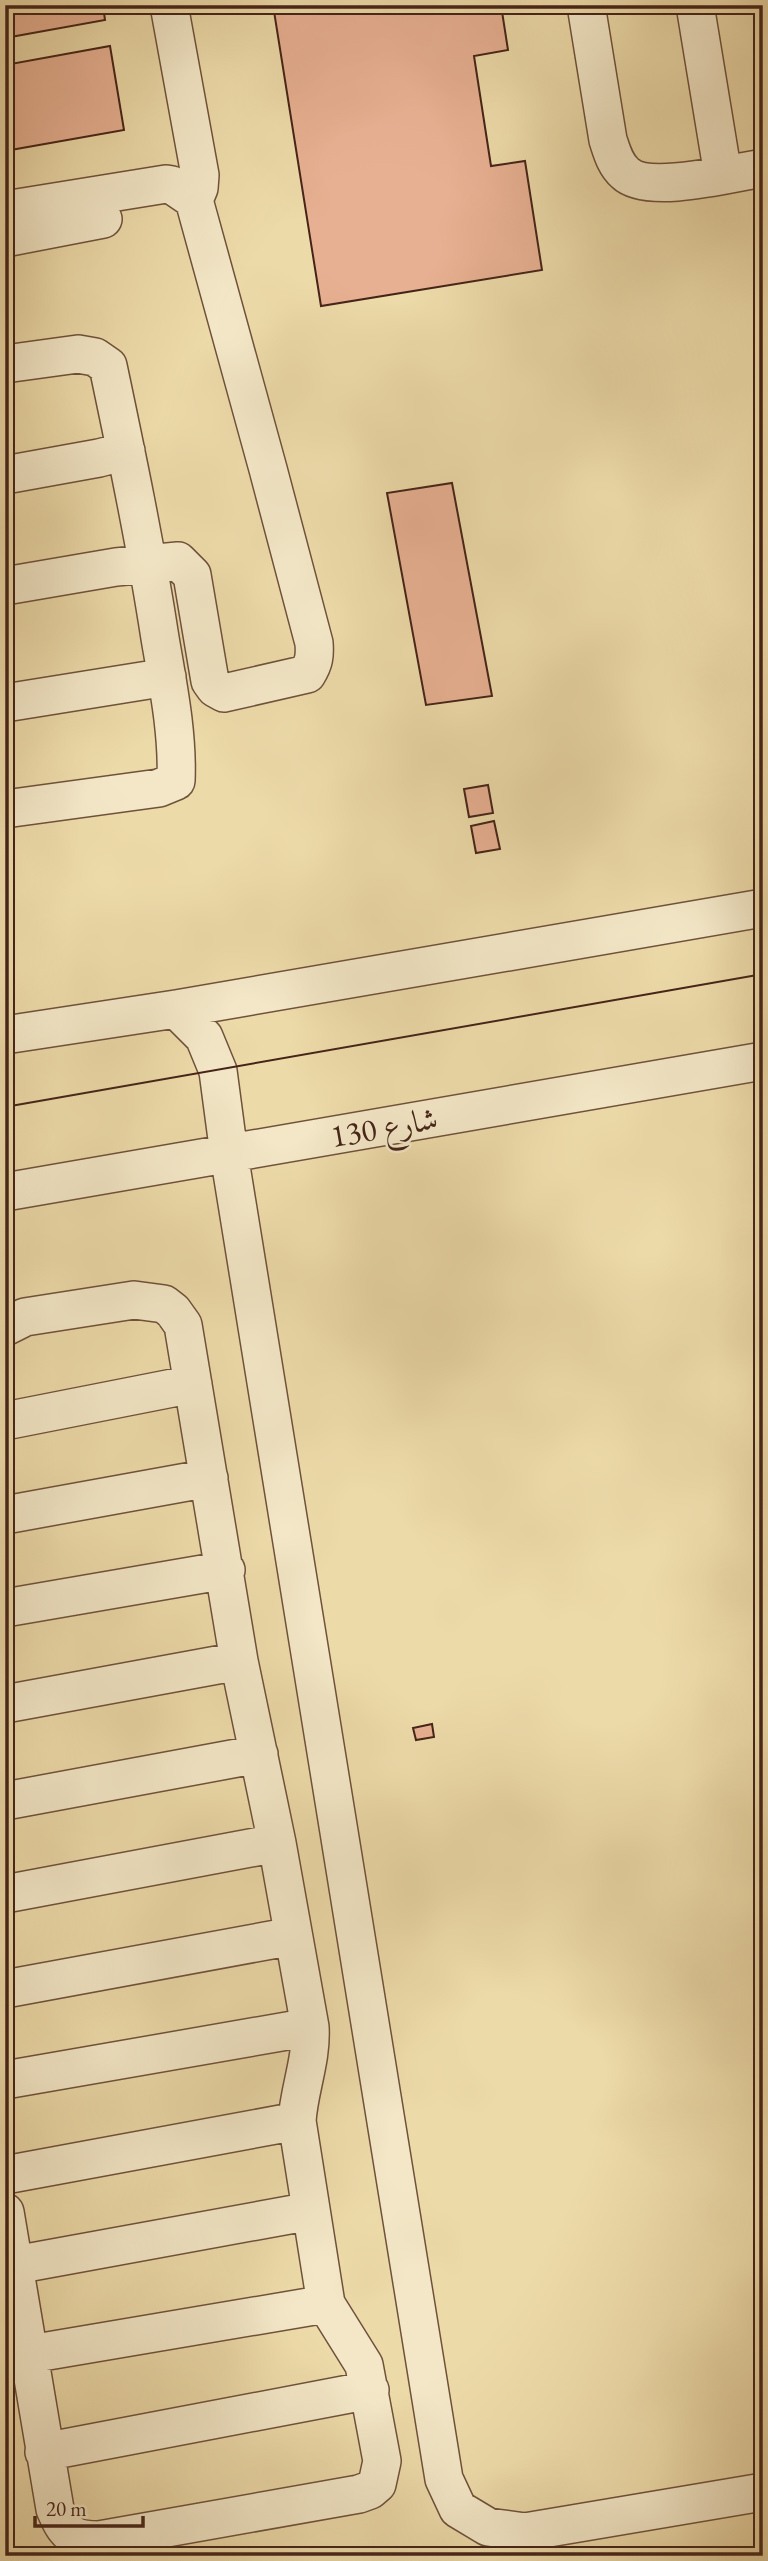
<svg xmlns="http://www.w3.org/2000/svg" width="768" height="2561" viewBox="0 0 768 2561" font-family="'EB Garamond',Amiri,serif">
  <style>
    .building { fill: #e7b092; stroke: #452418; stroke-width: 2 }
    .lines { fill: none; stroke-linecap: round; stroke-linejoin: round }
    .minor-casing { stroke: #6f523c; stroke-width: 40 }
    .minor { stroke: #f3e7c7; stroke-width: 37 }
    .tram { stroke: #452418; stroke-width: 2 }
    .labels { text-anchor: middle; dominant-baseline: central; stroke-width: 5; stroke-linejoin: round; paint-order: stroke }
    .street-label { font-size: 32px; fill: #452418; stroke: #f3e7c7 }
  </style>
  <rect width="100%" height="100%" fill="#eddaa9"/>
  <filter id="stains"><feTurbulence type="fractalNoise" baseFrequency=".00286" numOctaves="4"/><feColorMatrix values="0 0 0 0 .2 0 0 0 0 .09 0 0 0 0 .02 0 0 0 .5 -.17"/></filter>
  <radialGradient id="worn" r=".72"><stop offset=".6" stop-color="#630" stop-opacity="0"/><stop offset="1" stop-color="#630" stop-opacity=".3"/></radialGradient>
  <path class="building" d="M5 5H103L105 20 5 38Z
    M273 5H501L508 50 474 56 491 166 525 161 542 270 321 306Z
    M110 46 124 130 5 151V65Z
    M452 483 492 696 426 705 387 493Z
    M488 785 493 813 469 817 464 789Z
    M494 821 500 849 476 853 471 826Z
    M432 1724 434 1737 416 1740 413 1728Z"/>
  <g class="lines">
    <g class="minor-casing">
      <path id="minor" d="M586 5 608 140C612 152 615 164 625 173 648 195 732 173 763 168
        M695 5 723 175
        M5 210 166 184 172 185 194 200
        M5 238 103 219
        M5 364 78 354 95 357 108 366C127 456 146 547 160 638 168 685 178 734 176 781L159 788 5 809
        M5 475 99 458 126 451
        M5 586 116 567 178 561 192 575 210 681 215 688 224 693 307 674C314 663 315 656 314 643L268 469 194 200 199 188 200 175 169 5
        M5 703 167 677
        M176 1009 204 1037 218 1071 229 1154 444 2479 458 2509 488 2527 525 2532 763 2492
        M5 1035 176 1009 763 908
        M5 1192 763 1061
        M5 1327 25 1317 134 1300 164 1304 173 1311 183 1325 239 1661 277 1843 310 2027C312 2060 299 2089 297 2121L326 2304 364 2365 382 2461 377 2484 370 2490 359 2494 99 2540C71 2540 66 2534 55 2509L5 2212
        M5 1421 193 1384
        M5 1515 209 1478
        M5 1608 226 1570
        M5 1704 239 1661
        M5 1801 259 1754
        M5 1894 277 1843
        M5 1989 293 1936
        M5 2080 310 2027
        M5 2175 297 2121
        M15 2265 311 2211
        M30 2354 326 2304
        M44 2452 370 2390"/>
    </g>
    <use href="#minor" class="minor"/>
    <path class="tram" d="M5 1107 763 974"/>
  </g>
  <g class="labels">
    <g class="street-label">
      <text transform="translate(384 1127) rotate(-10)">شارع 130</text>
    </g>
  </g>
  <rect width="768" height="2561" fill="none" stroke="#eddaa9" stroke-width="28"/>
  <rect x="7" y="7" width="754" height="2547" fill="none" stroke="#452418" stroke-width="3.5"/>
  <rect x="14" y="14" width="740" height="2533" fill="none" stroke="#452418" stroke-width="2"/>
  <path d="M35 2516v10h108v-10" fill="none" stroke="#452418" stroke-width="3.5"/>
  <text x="46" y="2516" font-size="21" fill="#452418" stroke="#f3e7c7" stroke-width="5" paint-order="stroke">20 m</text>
  <rect width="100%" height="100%" filter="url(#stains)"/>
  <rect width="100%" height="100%" fill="url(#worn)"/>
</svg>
